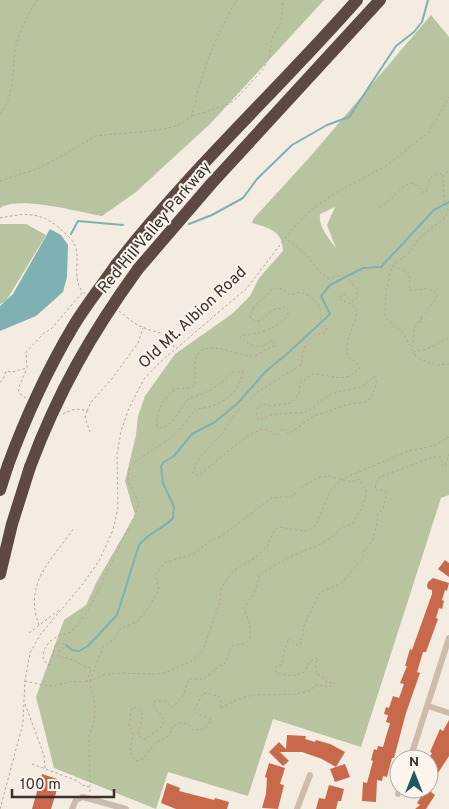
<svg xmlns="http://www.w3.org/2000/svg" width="449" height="809" viewBox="0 0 449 809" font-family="Overpass,sans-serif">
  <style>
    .green { fill: #b8c4a0; fill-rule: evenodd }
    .water { fill: #7fb0b2 }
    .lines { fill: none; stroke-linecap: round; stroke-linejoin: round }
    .stream { stroke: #7fb0b2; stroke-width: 2 }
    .building { fill: #c8694b }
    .path { stroke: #b9a596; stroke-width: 1; stroke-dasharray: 2.5 2.5; stroke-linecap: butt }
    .minor { stroke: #cdbbac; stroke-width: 6 }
    .motorway { stroke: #5c4a42; stroke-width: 12 }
    .motorway-bridge { stroke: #5c4a42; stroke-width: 12 }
    .labels { text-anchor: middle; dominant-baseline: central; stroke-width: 4; stroke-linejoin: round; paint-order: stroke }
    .street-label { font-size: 16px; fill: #3b302b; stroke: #fbf5ee }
  </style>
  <rect width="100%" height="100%" fill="#f4ebe1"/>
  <path class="green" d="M0 0H324L210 124 136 192 102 216C79 212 19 195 0 208Z
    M431 15 449 37V495L441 498 361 747 273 719 248 796 168 772 156 809 54 768 36 697 64 620 86 605 96 583 135 515 125 481 136 435 138 416 145 396 175 354 232 314 250 296 259 278 283 251C283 231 269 228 252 223L254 218 309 158ZM335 207 327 225 336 248C329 239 318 226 320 214Z
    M0 224H26L46 235 6 301 0 304Z"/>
  <path class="water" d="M50 229 61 235 68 245 67 277 63 292 36 316 0 331V306L13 294Z"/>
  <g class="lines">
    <path class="stream" d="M189 224 212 215 243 198 257 179 292 145 327 125 349 117 396 46 414 32 422 22 428 0
      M71 234 78 221 123 225
      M66 645 72 650 79 651 88 646 117 615 139 545C148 533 163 529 173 518L174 507 163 483 161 466 164 462 174 456 192 434 215 422 238 403 266 371 287 354 330 314 321 296 330 285 363 268 381 267 434 210 449 202"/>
  </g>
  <path class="building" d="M445 560 449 563V577L438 569Z
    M433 578 449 583 447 591 445 590 442 600 444 601 442 609 439 608 436 618 438 619 426 652H423L417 672 420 673 406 713 394 758H392L387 777 383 776 382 781 377 780 376 802 362 801 363 782 367 783 373 761 371 760 374 749 377 750 378 746 383 747 390 723 386 722 388 715 384 714 386 707 389 708 393 696 399 698 404 684 400 683 407 666H405L410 649 412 650 432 594V590L428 589 427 586 428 582Z
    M449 720V756L436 776 438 777 431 792 435 795 426 809H415L420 805 417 803 426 789H429V758L432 753 430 752 440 729 443 731Z
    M287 735 306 736 305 739 315 742 316 740 330 744 345 752 336 767 345 764 350 777 335 782 330 769 336 767 322 759 302 752H280L289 761 283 766 269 752 279 742 286 749Z
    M269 763 285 768 280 784 284 785 278 809 262 808 266 794 267 778 265 777Z
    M42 774 60 780 51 809H32Z
    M167 783 180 788 179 791 214 800 215 798 229 802 227 809H176L161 803Z
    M329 785 344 789 341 801H338L336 809H316L319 798 325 799Z"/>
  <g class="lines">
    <path class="path" d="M0 114C16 94 11 70 16 46 20 29 28 15 37 0
      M193 116 229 104 239 96 264 68 270 55 272 38 281 22 283 0
      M0 181 39 168 69 152 95 136 158 130 177 126 192 116C200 75 215 36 237 0
      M379 207C393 203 397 184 414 183L424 193 427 191C428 181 429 176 440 173L443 175
      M0 218C29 212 43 212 65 233 70 238 75 242 76 249 80 264 71 282 85 294
      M393 266 409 273 410 280 409 290C415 291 422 288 429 289 447 293 427 308 424 313 421 317 421 320 419 324L422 320 421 316
      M119 311C127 317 134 324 142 327 161 335 162 329 175 348
      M412 347 415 327 420 318
      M413 351C427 352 437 343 449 338
      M415 355 403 333 389 321 385 315 386 290 392 266 408 254 417 241 428 231 446 217 448 210 444 200 443 176 449 170
      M415 355 417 358 437 365 449 364
      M0 382 3 380 6 371 12 372 27 368 26 352 44 333 51 329 82 293
      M26 398 20 394 18 389 27 368
      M87 411 91 402 111 380 138 343 143 328
      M63 414C72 409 77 408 87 411L85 417 90 432
      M39 625C23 583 52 560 74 528
      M29 633 59 610
      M25 681 43 685 53 686 69 682 90 681 104 675 117 673 153 674 164 673 190 662 203 650 220 602 221 590 227 579 233 571 255 558 267 547 275 529 279 527 304 531 310 530 316 525 330 492 342 479 408 451 433 446 449 437
      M90 681 103 647 113 640 121 628 137 622 149 607 159 589 155 575 164 563 193 554 209 542 226 533 271 498 293 496 303 486 318 478 329 476 351 482 359 479 367 492 362 507 353 523 340 529 336 534 321 544 289 557 260 574 255 591 244 608C247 616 254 632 248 641 246 644 236 645 232 646L224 665 219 666 204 679H189L183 696 173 707 165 701H155L154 706C156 712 161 714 164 720 163 729 152 734 144 739L138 735 143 714 138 708H132L129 725C139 737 122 751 137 761L143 759 155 743 166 738 170 733 173 726 179 723 188 724 193 730 202 729 209 725 211 719 198 714 194 710 203 693 219 696 221 702 220 709C243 694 254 694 280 695 285 695 287 693 292 695L309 691 318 684 327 687 334 685V682L328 683 323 677 317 674 315 667 318 659 315 658 308 664 305 672 292 676 276 673 275 668 281 665 288 639 289 638 296 645H301L300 640 304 634 303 628 318 595 325 590 340 584 345 579 363 558 364 550C376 541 376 527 378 513L383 509C384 503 386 498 386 492L381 490H375L376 482 380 477 433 457H441L442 466H445L449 454
      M87 682 91 668C77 665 74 657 58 657L60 650 64 648V644L59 643 55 645 50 665 47 664 43 659 44 650 49 642 58 636 71 632 87 613 135 515 139 503 128 480 129 469C139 456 153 451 166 441 177 433 188 421 195 409 217 408 239 396 243 372H232L226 379 211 390 187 400 172 422 162 428 157 426C155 415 165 393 176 389 183 387 189 390 195 385 196 377 194 364 196 358 204 337 235 355 250 356 260 356 265 348 275 346L273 340C269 341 267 345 263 346 255 348 245 343 240 337 245 334 253 334 259 333 269 330 287 322 289 311L286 307 272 310 260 321 253 320 250 317 254 307 274 288 282 289 290 295 300 292C316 298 325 308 320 325L327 327 325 333C308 333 301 349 302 364L259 391 235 413 223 433 199 458 193 471V473L198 476 246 437 258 431 263 429 269 430 277 436 283 428 288 434 290 433 314 416 346 405 364 402 371 398 377 383 374 376 363 386 331 394 308 411 300 413H289L269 415 260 420 257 418C255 412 257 407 262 404L271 406 291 403 299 394 300 384 312 374C331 374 345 385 360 368L356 362 348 357C344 339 355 327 357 311L351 304 339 299 343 294 352 301 358 297 356 289 347 276H338L329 279C319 274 314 264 307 256 301 249 292 244 285 238
      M25 704 44 755 45 768
      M32 764 78 781 82 785 89 787
      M90 792 89 736 94 723 95 705 90 682
      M0 809 23 723 25 680 30 653 40 635 82 585 99 561 113 530 118 507 117 455 121 431 129 408 144 379 158 364 247 288 289 233 311 210 337 192 386 166 429 132 449 97"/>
    <path class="minor" d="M428 706 449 713
      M410 759 449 638
      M398 794 400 789
      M72 809 76 800 83 797 126 809
      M297 809 310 775"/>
    <path class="motorway" d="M116 265C189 171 278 90 357 0
      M138 269 211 184 380 0
      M0 490 8 465
      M0 574 12 524 30 467"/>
    <path class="motorway-bridge" d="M8 465C25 419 49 367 74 325 87 304 102 285 116 265
      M30 467C58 392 91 334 138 269"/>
  </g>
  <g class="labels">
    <g class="street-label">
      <text transform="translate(155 228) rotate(-50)">Red Hill Valley Parkway</text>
      <text transform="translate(193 318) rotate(-43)">Old Mt. Albion Road</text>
    </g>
  </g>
  <g transform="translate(414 774)"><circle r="24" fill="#fbf5ee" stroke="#aea6a0"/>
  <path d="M0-4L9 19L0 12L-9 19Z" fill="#1f5a5e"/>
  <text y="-8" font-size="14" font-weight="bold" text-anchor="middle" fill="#3b302b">N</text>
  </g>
  <path d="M12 789v8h102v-8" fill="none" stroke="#3b302b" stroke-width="2.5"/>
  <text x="20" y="789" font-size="15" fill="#3b302b" stroke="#fbf5ee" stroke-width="4" paint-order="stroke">100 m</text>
</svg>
